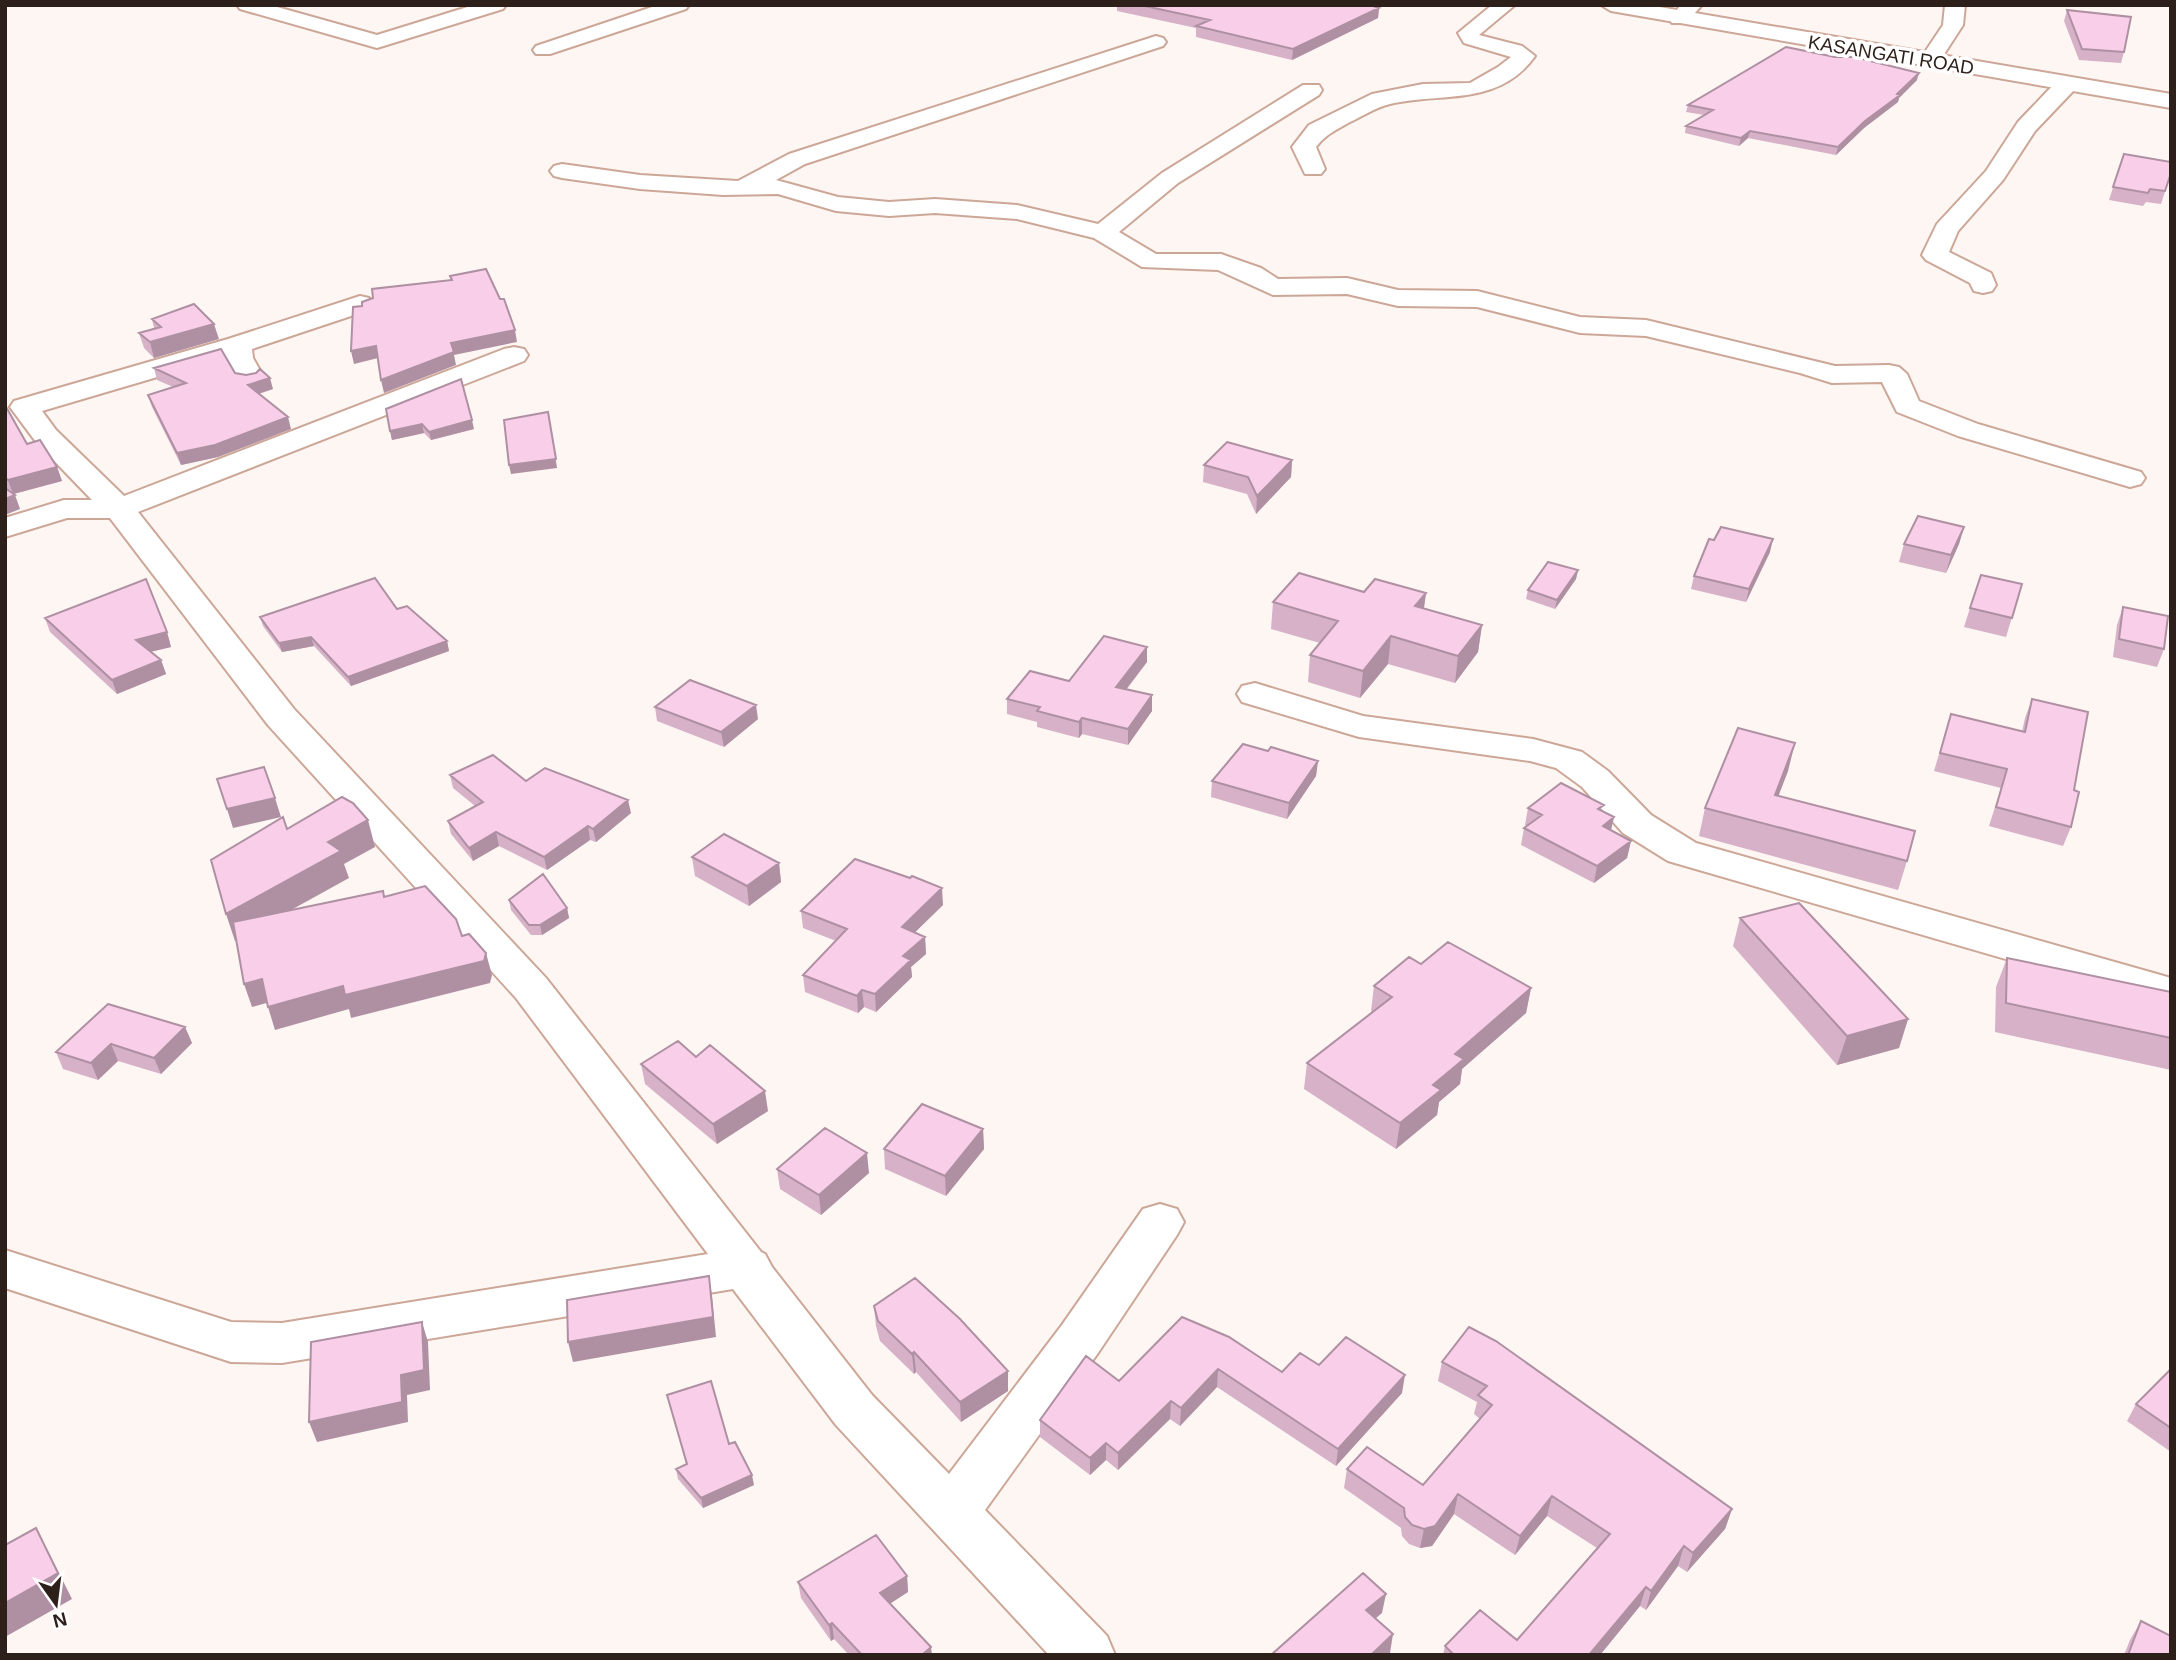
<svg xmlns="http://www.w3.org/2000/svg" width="2176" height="1660" viewBox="0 0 2176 1660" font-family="Arial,sans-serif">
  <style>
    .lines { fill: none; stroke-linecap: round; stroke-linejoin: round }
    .street-casing { stroke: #cca798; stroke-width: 4 }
    .secondary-casing { stroke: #cca798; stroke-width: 4 }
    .street { fill: #fff; fill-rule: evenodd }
    .secondary { fill: #fff; fill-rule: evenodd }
    .wall { fill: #d6b1c8 }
    .shaded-wall { fill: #ae90a2 }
    .building { fill: #f9cee8; stroke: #ae90a2; stroke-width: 2 }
    .labels { text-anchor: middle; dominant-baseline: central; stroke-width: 7; stroke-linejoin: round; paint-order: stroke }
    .far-street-label { font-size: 19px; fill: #2d1f1a; stroke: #fff }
  </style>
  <rect width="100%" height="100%" fill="#fef6f2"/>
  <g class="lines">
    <g class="street-casing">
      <path id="street" d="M237 5H270L377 35 474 5H506L503 9 377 48 240 9Z
        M658 5H689L686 9 550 54H536L533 50 536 46Z
        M1492 5H1515L1479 35 1522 46 1535 56C1499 107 1442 92 1390 104 1376 107 1363 116 1350 122 1336 130 1326 134 1316 147L1325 169 1321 174H1305L1292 147 1309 125 1372 94 1423 84 1470 83 1498 67 1511 57 1464 43 1458 33Z
        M1681 5H1702L1686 23H1672L1669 19Z
        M1945 5H1965L1963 25 1937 65H1923L1919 61 1943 25Z
        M1156 36 1163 38 1166 42 1163 46 805 164 776 180 838 197 889 202 935 199 1017 205 1098 224 1162 173 1303 85H1319L1322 90 1319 95 1178 183 1119 232 1156 254H1221L1261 268 1278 279 1347 278 1398 290 1477 291 1580 317 1646 320 1835 366 1889 365 1899 367 1907 374 1919 401 1978 424 2141 472 2145 478 2141 484 2130 487 1958 436 1897 412 1882 382 1832 383 1800 373 1646 336 1580 333 1477 307 1398 306 1347 294 1273 295 1218 270 1142 267 1094 238 1017 219 935 213 889 216 836 211 778 194 723 195 640 189 562 178 554 176 550 171 554 166 562 164 640 175 738 181 789 154Z
        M2067 77 2075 79 2078 84 2075 89 2035 131 2003 180 1958 231 1949 252 1991 273 1996 285 1992 291 1983 293 1974 291 1970 283 1926 260 1922 255 1937 224 1986 171 2018 122 2059 79Z
        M360 296 369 298 373 304 369 310 252 349 253 358 263 376 259 382 249 384 239 382 225 357 42 411 56 430 124 496 504 349 514 347 524 349 528 355 524 361 138 512 294 709 546 978 761 1252 765 1254 772 1267 872 1395 949 1474 1062 1325 1143 1209 1160 1204 1177 1209 1184 1222 1177 1235 1098 1353 985 1510 1107 1636 1115 1655H1049L836 1425 733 1289 282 1363 231 1362 5 1288V1250L231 1322 282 1323 708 1254 516 998 268 725 110 518H67L5 537V518L64 500H92L36 442 10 407 14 401 228 339Z
        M1255 683 1363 716 1533 739 1582 752 1608 771 1651 815 1696 843 2171 978V1007L1668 861 1623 833 1582 787 1556 768 1530 761 1359 737 1242 702 1237 694 1242 686Z"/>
    </g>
    <g class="secondary-casing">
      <path id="secondary" d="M1601 5H1648L2171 94V108L1611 11Z"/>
    </g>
    <use href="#street" class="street"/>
    <use href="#secondary" class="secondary"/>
  </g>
  <path class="wall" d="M1117 5H1370L1379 8 1378 18 1292 60 1196 37V28L1117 11Z
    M2067 10 2124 52 2121 63 2079 60 2064 21Z
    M1917 80 1899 98 1898 102 1864 128 1836 155 1748 138 1739 146 1685 133 1686 126 1704 115 1686 112 1688 105Z
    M2124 154 2171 173 2161 204 2146 202 2143 206 2109 200Z
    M152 319 219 339 154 358 144 348 139 333 154 328Z
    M154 368 235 373 273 389 259 394 291 429 218 457 181 465 152 407 148 395 173 387 157 380Z
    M5 405 27 444 57 467 62 481 14 494 20 509 9 491 5 487Z
    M386 409 474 429 431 440 424 433 392 440Z
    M1292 460 1291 477 1256 514 1247 494 1203 482 1204 465Z
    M1964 527 1959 544 1946 573 1899 562 1904 544Z
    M1770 552 1746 602 1691 589 1694 576Z
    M1578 570 1576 579 1555 609 1526 599 1528 590Z
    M2022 584 2006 637 1964 627 1970 608Z
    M1364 592 1426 593 1424 609 1482 625 1478 652 1455 683 1388 664 1360 698 1308 682 1310 655 1320 643 1271 629 1273 602Z
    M2123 607 2164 649 2157 667 2113 657 2117 625Z
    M397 609 447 641 449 651 351 686 314 646 282 652 263 626 260 617Z
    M45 618 167 632 171 647 150 652 161 660 166 674 117 694 50 632Z
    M1147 662 1127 689 1152 695V711L1128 745 1082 734 1079 738 1037 727V722L1007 714V699L1069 681Z
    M2032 699 2074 790 2071 827 2063 846 1989 826 2001 788 1934 771 1951 714 2022 732 2025 718Z
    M655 707 758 719 724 747 657 721Z
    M1318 761 1316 776 1287 819 1211 797 1212 781Z
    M1788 771 1778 796 1907 861 1898 890 1699 836 1705 808Z
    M450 775 526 781 631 813 596 842 590 840 547 870 499 846 473 861 451 834 448 821 475 806 453 788Z
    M1528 808 1602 812 1614 817 1611 830 1631 841 1627 858 1594 883 1521 845 1524 828 1527 826 1525 825Z
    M692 857 779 863 781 882 749 906 695 876Z
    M509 900 567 908 569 918 542 935H531L511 910Z
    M943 905 915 932 925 937 926 954 911 967 912 977 876 1012 864 1007 858 1013 805 992 803 975 836 941 803 928 801 911Z
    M1740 918 1908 1019 1899 1048 1837 1065 1733 946Z
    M2007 958 2171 992V1070L1995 1032 1996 987Z
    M1421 964 1531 988 1526 1013 1462 1069 1460 1084 1439 1102 1437 1115 1396 1149 1304 1089 1307 1063 1373 1012 1371 1011 1374 986Z
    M185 1027 192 1043 161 1074 118 1061 98 1080 63 1069 56 1052Z
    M696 1057 768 1111 717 1144 645 1084 641 1064Z
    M983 1129 984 1149 946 1196 885 1169 884 1149Z
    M777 1169 869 1173 821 1215 780 1189Z
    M874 1306 1008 1391 961 1422 916 1372 914 1374 880 1341 876 1326Z
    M1182 1317 1282 1372 1319 1365 1402 1393 1336 1466 1217 1387 1180 1426 1170 1419 1118 1470 1106 1460 1090 1475 1040 1437V1420L1119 1381Z
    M1442 1362 1732 1509 1725 1529 1687 1572 1678 1566 1646 1610 1640 1606 1600 1655H1443L1445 1646 1517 1640 1597 1548 1547 1516 1515 1555 1454 1514 1432 1546 1420 1548 1409 1544 1402 1536 1401 1528 1344 1488 1347 1469 1423 1485 1480 1419 1474 1414 1477 1402 1438 1381Z
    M2171 1369V1452L2127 1421 2136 1404Z
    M667 1395 729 1444 754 1485 703 1508 678 1479 676 1469 686 1464Z
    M907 1576 908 1592 890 1603 932 1655H849L834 1639 831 1641 801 1598 798 1582Z
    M2141 1621 2171 1655H2124L2130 1640Z"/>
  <path class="shaded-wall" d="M1379 8 1378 18 1292 60 1293 49Z
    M1919 73 1917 80 1899 98 1898 102 1864 128 1836 155 1838 147 1865 121 1897 94Z
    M1750 131 1748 138 1739 146 1741 138Z
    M214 324 219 339 154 358 150 342Z
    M515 330 517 342 454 355 456 365 384 393 381 380 451 343Z
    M376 346 378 358 354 364 351 351Z
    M270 378 273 389 251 396 248 385Z
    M288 417 291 429 218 457 181 465 177 453Z
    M472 420 474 429 431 440 429 432Z
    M550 421 557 468 511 474 509 465Z
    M422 424 424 433 392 440 390 431Z
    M1292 460 1291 477 1256 514 1257 496Z
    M57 467 62 481 13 494 8 480Z
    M15 495 20 509 5 515V499Z
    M1964 527 1959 544 1946 573 1951 555Z
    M1773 539 1770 552 1746 602 1749 589Z
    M1578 570 1576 579 1555 609 1557 600Z
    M1426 593 1422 620 1415 606Z
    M1482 625 1478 652 1455 683 1458 656Z
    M167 632 171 647 141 654 136 640Z
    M1391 636 1388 664 1360 698 1363 671Z
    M311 637 314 646 282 652 279 643Z
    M447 641 449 651 351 686 348 677Z
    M1147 647V662L1116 702V687Z
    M161 660 166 674 117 694 112 680Z
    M1152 695V711L1128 745V729Z
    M756 705 758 719 724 747 721 732Z
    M1082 718V734L1079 738V722Z
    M1795 743 1788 771 1768 823 1775 795Z
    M1318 761 1316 776 1287 819 1289 803Z
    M275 798 281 817 233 828 227 809Z
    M628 800 631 813 596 842 593 829Z
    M1614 817 1610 834 1603 826Z
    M368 820 375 847 344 864 349 878 235 941 226 914 328 842Z
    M588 826 590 840 547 870 544 857Z
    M496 832 499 846 473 861 469 848Z
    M1631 841 1627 858 1594 883 1597 866Z
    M779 863 781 882 749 906 747 886Z
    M942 888 943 905 903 944 902 927Z
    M567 908 569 918 542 935 540 925Z
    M925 937 926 954 911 967 912 977 876 1012 875 994 903 956Z
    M486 953 492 975 490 983 351 1018 349 1009 275 1030 268 1007 343 986Z
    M262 979 270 1002 252 1007 244 984Z
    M1531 988 1526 1013 1462 1069 1460 1084 1439 1102 1437 1115 1396 1149 1400 1123 1433 1085 1455 1054Z
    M862 990 864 1007 858 1013 857 996Z
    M1908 1019 1899 1048 1837 1065 1847 1036Z
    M185 1027 192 1043 161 1074 154 1058Z
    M111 1044 118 1061 98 1080 91 1063Z
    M765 1091 768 1111 717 1144 713 1124Z
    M983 1129 984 1149 946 1196 945 1176Z
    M867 1153 869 1173 821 1215 819 1195Z
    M709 1276 712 1296 716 1337 573 1362 568 1342Z
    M422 1322 428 1342 430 1390 407 1395 408 1422 317 1442 309 1422 401 1375Z
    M914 1352 916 1372 914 1374 912 1354Z
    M1218 1369 1217 1387 1180 1426 1181 1408Z
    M1008 1371V1391L961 1422 960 1402Z
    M1405 1375 1402 1393 1336 1466 1338 1449Z
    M1171 1401 1170 1419 1118 1470V1453Z
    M1106 1443V1460L1090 1475V1458Z
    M752 1475 754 1485 703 1508 701 1498Z
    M1458 1494 1454 1514 1432 1546 1420 1548 1424 1529Z
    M1552 1496 1547 1516 1515 1555 1520 1536Z
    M1732 1509 1725 1529 1687 1572 1693 1553Z
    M36 1528 50 1555 72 1599 5 1637V1603Z
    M1684 1546 1678 1566 1646 1610 1651 1591Z
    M907 1576 908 1592 882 1609 880 1593Z
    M1646 1587 1640 1606 1600 1655H1589Z
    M1386 1594 1382 1613 1363 1629 1366 1610Z
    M832 1623 834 1639 831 1641 829 1625Z
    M1393 1634 1390 1653 1388 1655H1371Z
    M931 1647 932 1655H922Z"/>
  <path class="building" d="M1140 5H1370L1379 8 1293 49 1196 26 1210 20Z
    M2067 10 2131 17 2124 52 2082 49Z
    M1786 47 1835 57H1854L1919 73 1897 94 1900 95 1865 121 1838 147 1750 131 1741 138 1686 126 1713 110 1688 105Z
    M2124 154 2171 162V173L2165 191 2150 189 2148 193 2113 187Z
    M486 269 500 299H504L515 330 451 343 454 352 381 380 376 346 351 351 353 307 362 306V302L373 298 372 289 452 280 450 276Z
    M194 304 214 324 150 342 139 333 161 327 152 319Z
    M221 349 235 373 246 375 256 373 260 369 270 378 248 385 288 417 215 445 177 453 148 395 186 383 154 368Z
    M461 379 472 420 429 432 422 424 390 431 386 409Z
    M5 405 27 444 40 440 57 467 8 480 5 478Z
    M548 412 556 459 509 465 504 420Z
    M1227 442 1292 460 1257 496 1248 477 1204 465Z
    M5 488 15 495 5 499Z
    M1918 516 1964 527 1951 555 1904 544Z
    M1721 527 1773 539 1749 589 1694 576 1709 539 1714 540Z
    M1548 562 1578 570 1557 600 1528 590Z
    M1299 573 1364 592 1375 579 1426 593 1415 606 1482 625 1458 656 1391 636 1363 671 1310 655 1338 621 1273 602Z
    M1981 575 2022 584 2012 618 1970 608Z
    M375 578 397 609 407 606 447 641 348 677 311 637 279 643 260 617Z
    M146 579 167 632 136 640 161 660 112 680 45 618Z
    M2123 607 2168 616 2164 649 2119 639Z
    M1104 636 1147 647 1116 687 1152 695 1128 729 1082 718 1079 722 1037 711 1040 707 1007 699 1030 671 1069 681Z
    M690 680 756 705 721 732 655 707Z
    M2032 699 2088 712 2074 790 2079 792 2071 827 1996 807 2007 769 1940 753 1951 714 2025 732Z
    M1738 728 1795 743 1775 795 1915 831 1907 861 1705 808Z
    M1243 744 1268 751 1271 747 1318 761 1289 803 1212 781Z
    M493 755 526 781 545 768 628 800 593 829 588 826 544 857 496 832 469 848 448 821 483 802 450 775Z
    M264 767 275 798 227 809 217 779Z
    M1561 783 1604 805 1598 809 1614 817 1603 826 1631 841 1597 866 1524 828 1542 815 1528 808Z
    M342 797 353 803 368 820 328 842 341 851 226 914 211 860 283 817 287 829Z
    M724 834 779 863 747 886 692 857Z
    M855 859 910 878 912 876 942 888 902 927 925 937 903 956 911 960 875 994 862 990 857 996 803 975 847 929 801 911Z
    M543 874 567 908 540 925H529L509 900Z
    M425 886 456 919 462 936 469 934 486 953 484 961 345 995 343 986 268 1007 262 979 244 984 233 922 383 891 384 897Z
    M1799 903 1908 1019 1847 1036 1740 918Z
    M1448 942 1531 988 1455 1054 1464 1059 1433 1085 1441 1090 1400 1123 1307 1063 1392 997 1374 986 1409 957 1421 964Z
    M2007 958 2171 992V1038L2006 1003Z
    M108 1004 185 1027 154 1058 111 1044 91 1063 56 1052Z
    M678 1041 696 1057 710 1045 765 1091 713 1124 641 1064Z
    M922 1104 983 1129 945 1176 884 1149Z
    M825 1128 867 1153 819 1195 777 1169Z
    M709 1276 713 1317 568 1342 567 1300Z
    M915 1278 960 1319 1008 1371 960 1402 914 1352 912 1354 878 1321 874 1306Z
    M1182 1317 1229 1337 1282 1372 1300 1353 1319 1365 1346 1337 1405 1375 1338 1449 1218 1369 1181 1408 1171 1401 1118 1453 1106 1443 1090 1458 1040 1420 1086 1356 1119 1381Z
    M422 1322 424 1370 401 1375 402 1402 309 1422 311 1342Z
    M1469 1327 1496 1341 1732 1509 1693 1553 1684 1546 1651 1591 1646 1587 1589 1655H1454L1445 1646 1480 1610 1517 1640 1610 1534 1552 1496 1520 1536 1458 1494 1435 1526 1424 1529 1412 1525 1405 1517 1404 1508 1347 1469 1367 1447 1423 1485 1492 1405 1478 1395 1487 1386 1442 1362Z
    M2171 1369V1428L2136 1404Z
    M711 1381 729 1444 735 1442 752 1475 701 1498 676 1469 687 1464 667 1395Z
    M36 1528 58 1573 5 1603V1545Z
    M876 1535 907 1576 880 1593 931 1647 922 1655H862L832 1623 829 1625 798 1582Z
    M1363 1573 1386 1594 1366 1610 1393 1634 1371 1655H1271Z
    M2141 1621 2171 1636V1655H2128Z"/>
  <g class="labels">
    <g class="far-street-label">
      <text transform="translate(1891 55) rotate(9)">KASANGATI ROAD</text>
    </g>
  </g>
  <rect width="2176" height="1660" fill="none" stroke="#2d1f1a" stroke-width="14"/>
  <g transform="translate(56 1604) rotate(166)" stroke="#ffffff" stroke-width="5" paint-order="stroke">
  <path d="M0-5L12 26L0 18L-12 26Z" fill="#2d1f1a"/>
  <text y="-10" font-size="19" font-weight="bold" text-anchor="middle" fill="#2d1f1a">N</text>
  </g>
</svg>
